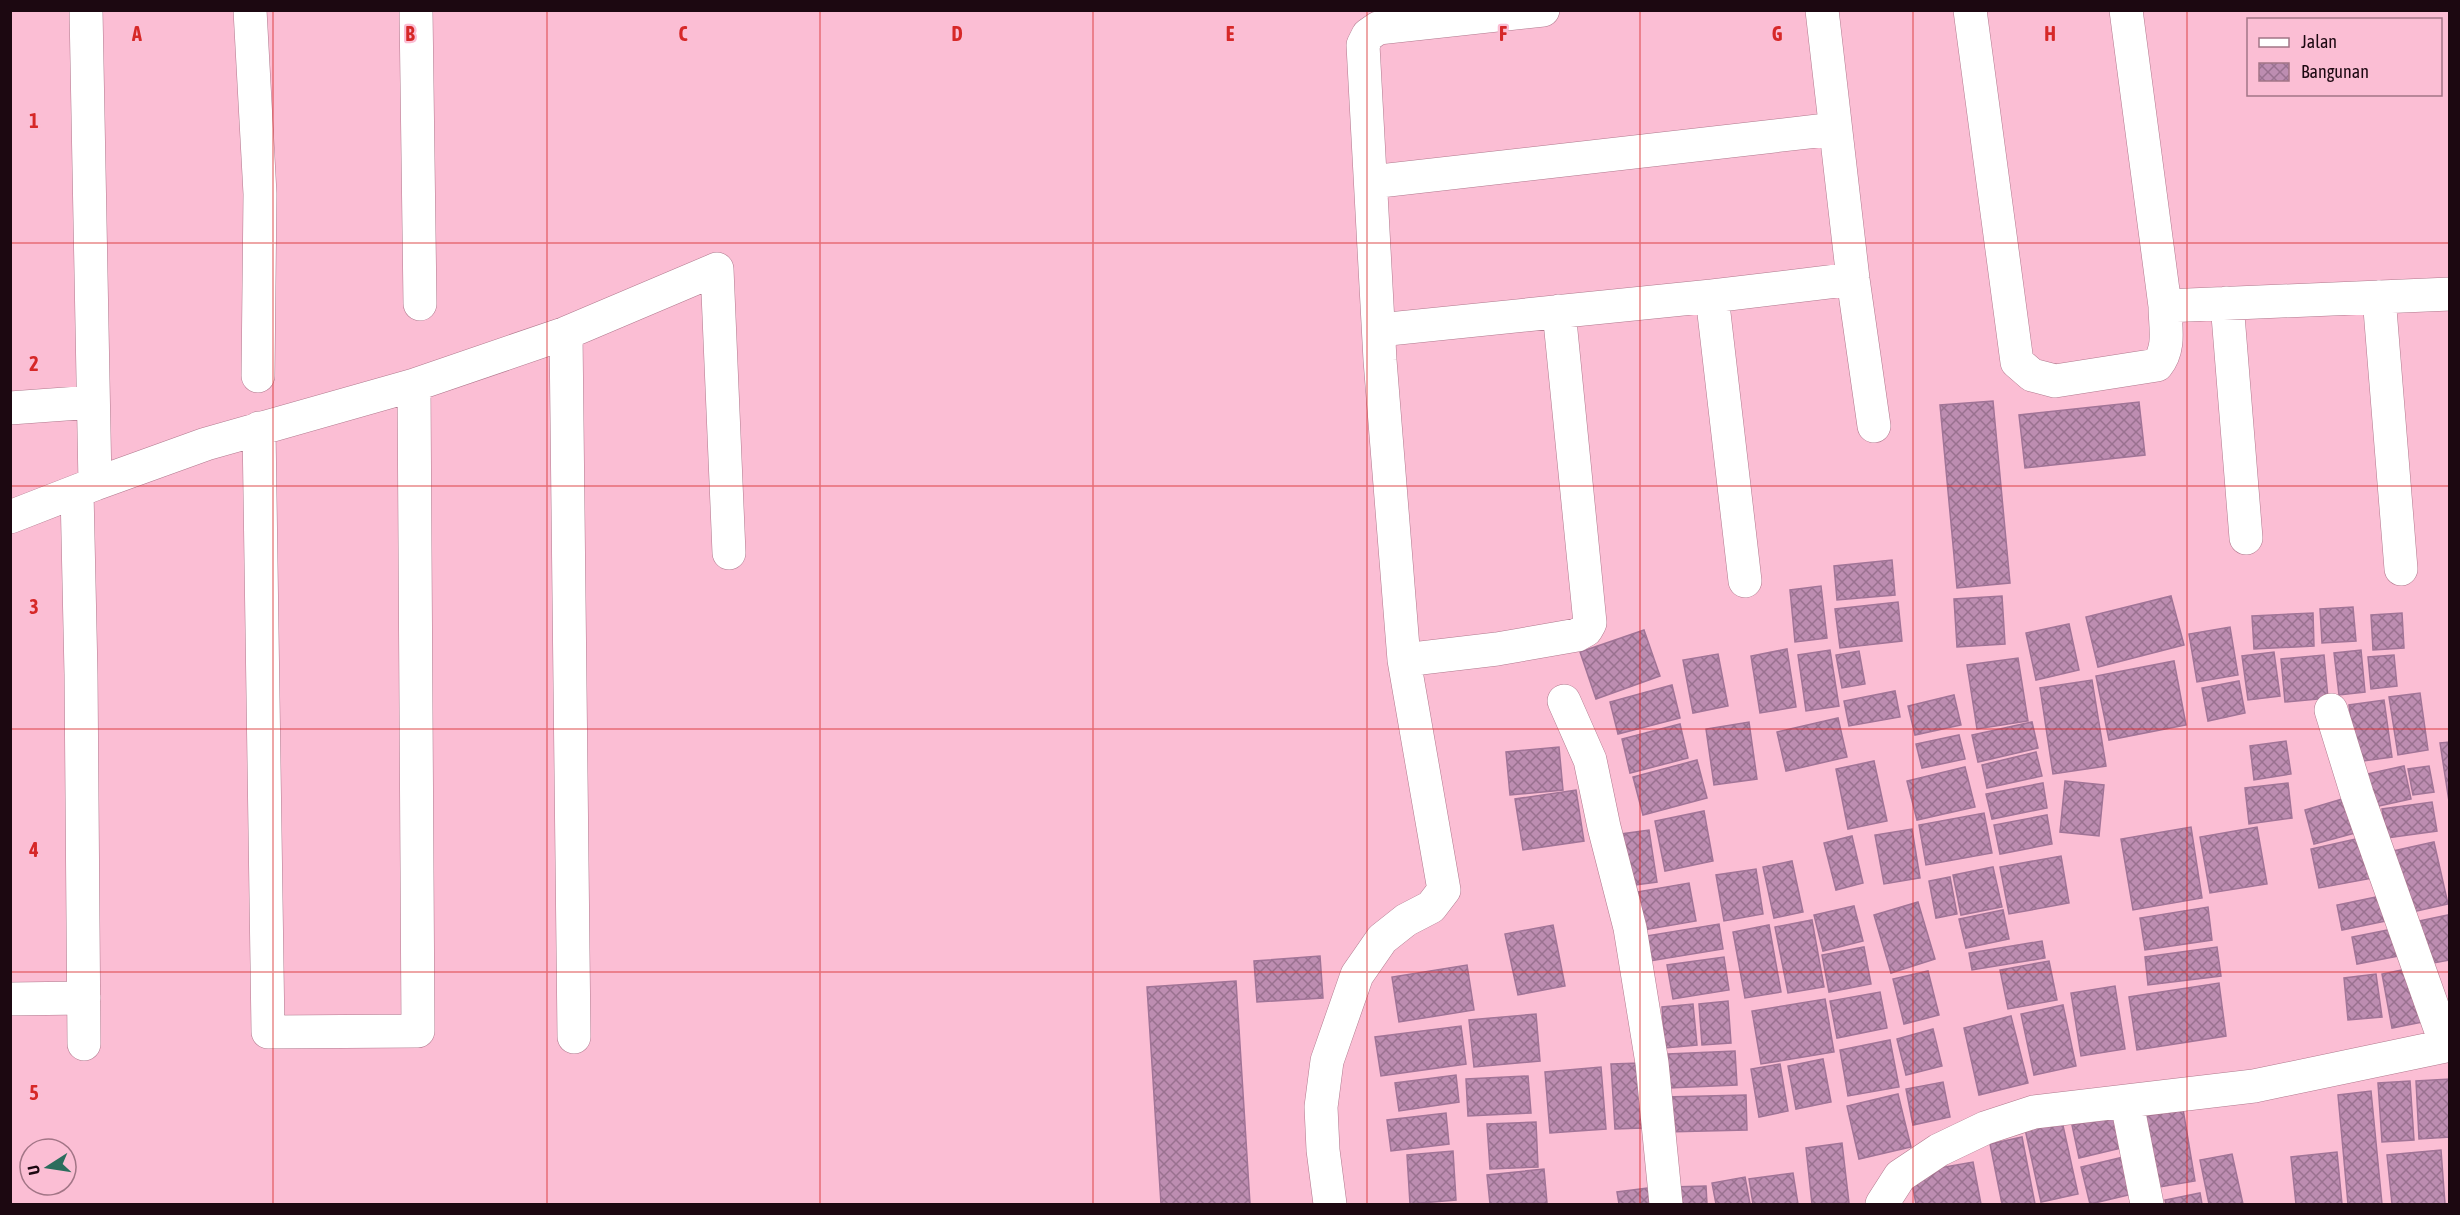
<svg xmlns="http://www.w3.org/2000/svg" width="2460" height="1215" viewBox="0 0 2460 1215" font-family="'Asap Condensed',sans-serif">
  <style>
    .building { fill: url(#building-cross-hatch); stroke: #a17497; stroke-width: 1.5 }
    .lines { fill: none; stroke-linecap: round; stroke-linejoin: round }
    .minor-casing { stroke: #b0788d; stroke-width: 34 }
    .minor { stroke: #fff; stroke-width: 33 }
    .grid { fill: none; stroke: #d62828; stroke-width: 1.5; stroke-opacity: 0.55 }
    .grid-label { font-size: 20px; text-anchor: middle; font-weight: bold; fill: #d62828; stroke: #fbbed4; stroke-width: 4.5; stroke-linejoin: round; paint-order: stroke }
  </style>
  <defs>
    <pattern id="building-cross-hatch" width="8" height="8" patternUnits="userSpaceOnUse" patternTransform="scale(1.5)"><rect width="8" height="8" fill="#bd8db1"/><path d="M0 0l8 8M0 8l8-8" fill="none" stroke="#99718f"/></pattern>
  </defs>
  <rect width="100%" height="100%" fill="#fbbed4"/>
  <path class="building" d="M1993 401 2010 583 1957 588 1940 405Z
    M2139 402 2145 455 2025 468 2019 415Z
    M1892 560 1895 595 1837 600 1834 566Z
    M1821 586 1827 638 1795 642 1790 590Z
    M2002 596 2005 644 1957 647 1954 599Z
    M2171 596 2184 645 2098 667 2086 617Z
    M1898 602 1902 641 1840 648 1835 609Z
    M2353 607 2356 641 2322 643 2320 609Z
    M2313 613 2314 646 2254 649 2252 616Z
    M2402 613 2404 648 2373 650 2371 615Z
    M2069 624 2079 670 2036 680 2026 633Z
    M2230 627 2238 675 2197 682 2189 634Z
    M1644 630 1660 676 1596 699 1580 652Z
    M1787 649 1796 707 1760 713 1751 656Z
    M1830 650 1839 706 1806 711 1798 655Z
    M2361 650 2365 692 2339 695 2334 653Z
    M1859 651 1865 684 1842 688 1836 655Z
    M2274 652 2280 696 2248 700 2242 656Z
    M1718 654 1728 706 1693 713 1683 660Z
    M2324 655 2328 698 2285 702 2281 659Z
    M2394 655 2397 686 2371 689 2368 657Z
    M2018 658 2028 721 1977 729 1967 665Z
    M2174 661 2186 725 2109 740 2096 676Z
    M2092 680 2106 766 2053 774 2040 688Z
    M2239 681 2245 713 2208 721 2202 688Z
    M1672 685 1680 718 1618 734 1610 702Z
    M1895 691 1900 717 1849 726 1844 701Z
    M2420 693 2428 750 2398 755 2389 697Z
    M1954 695 1961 725 1915 735 1908 706Z
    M2384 700 2392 757 2356 762 2349 705Z
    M1838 718 1847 757 1786 771 1777 732Z
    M1749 722 1757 779 1714 785 1706 729Z
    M2032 722 2038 748 1978 762 1972 735Z
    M1680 724 1688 758 1630 773 1622 739Z
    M1959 735 1965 759 1922 768 1916 744Z
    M2286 741 2291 774 2254 780 2250 746Z
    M2450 742V808L2440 743Z
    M1559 747 1563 790 1510 795 1506 752Z
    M2036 752 2042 776 1987 788 1982 765Z
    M1697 760 1707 798 1643 815 1633 777Z
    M1874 761 1887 821 1848 829 1836 769Z
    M2404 766 2411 799 2365 809 2358 776Z
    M2429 766 2434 792 2413 795 2408 769Z
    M1965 767 1975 807 1917 820 1907 781Z
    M2065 781 2104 785 2099 836 2060 832Z
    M2043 783 2047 808 1992 819 1986 794Z
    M2288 783 2292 818 2249 824 2245 788Z
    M1576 790 1584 841 1523 850 1515 799Z
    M2349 797 2359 832 2314 844 2305 810Z
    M2432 802 2437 831 2387 838 2382 809Z
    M1704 811 1713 861 1665 871 1655 821Z
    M1984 813 1992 853 1926 865 1919 825Z
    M2047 815 2052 844 2000 854 1994 825Z
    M2191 827 2202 898 2133 910 2121 839Z
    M2257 827 2267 884 2210 893 2200 837Z
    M1912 829 1920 878 1884 884 1875 835Z
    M1649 830 1657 882 1628 886 1621 834Z
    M1852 836 1863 883 1836 890 1824 843Z
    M2365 837 2373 878 2319 888 2311 849Z
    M2434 842 2448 904 2403 914 2388 852Z
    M2061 856 2069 903 2009 914 2000 867Z
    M1792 861 1803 912 1774 918 1763 867Z
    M1993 867 2002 907 1961 915 1953 875Z
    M1756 869 1763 914 1724 921 1716 875Z
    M1950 877 1957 914 1936 918 1929 881Z
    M1689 883 1696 921 1638 931 1631 893Z
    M2386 895 2391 920 2342 930 2337 905Z
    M1918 902 1935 959 1891 973 1874 915Z
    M1854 906 1863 941 1823 951 1814 915Z
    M2208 907 2212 940 2145 950 2140 918Z
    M2003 910 2009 939 1966 948 1959 919Z
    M2448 915 2450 960 2423 965 2414 922Z
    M1812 920 1824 987 1788 993 1775 927Z
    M1719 924 1723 949 1644 962 1640 937Z
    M1553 925 1565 986 1518 995 1505 934Z
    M1769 925 1781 992 1745 998 1733 932Z
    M2398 928 2404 955 2357 964 2352 937Z
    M2042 941 2045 958 1972 970 1969 953Z
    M1864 947 1871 984 1829 992 1822 955Z
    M2217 947 2221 976 2148 985 2145 957Z
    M1320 956 1323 998 1257 1002 1254 961Z
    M1724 957 1729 990 1673 999 1667 965Z
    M2049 961 2057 1000 2008 1009 2000 970Z
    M1467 965 1474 1010 1399 1022 1392 977Z
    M2412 968 2423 1022 2392 1028 2382 974Z
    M1928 971 1939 1015 1904 1024 1893 979Z
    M2376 974 2382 1017 2348 1020 2344 978Z
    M1236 981 1250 1204H1161L1147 987Z
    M2219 983 2226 1036 2137 1050 2129 997Z
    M2115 986 2125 1049 2081 1056 2071 993Z
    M1880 992 1887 1028 1837 1038 1830 1001Z
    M1825 999 1834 1052 1761 1064 1752 1011Z
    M1728 1001 1731 1043 1702 1045 1699 1004Z
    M1693 1004 1697 1045 1665 1048 1662 1007Z
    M2063 1005 2076 1066 2034 1075 2021 1014Z
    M1536 1014 1540 1061 1474 1067 1469 1020Z
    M2011 1016 2028 1083 1979 1095 1964 1028Z
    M1461 1026 1466 1064 1381 1076 1375 1037Z
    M1933 1029 1942 1066 1906 1075 1897 1039Z
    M1890 1040 1899 1087 1848 1096 1840 1050Z
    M1735 1051 1737 1085 1669 1088 1668 1054Z
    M1823 1059 1831 1102 1796 1109 1788 1066Z
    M1640 1063 1643 1128 1615 1129 1611 1064Z
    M1780 1064 1788 1111 1759 1117 1751 1069Z
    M1601 1067 1606 1129 1550 1133 1545 1072Z
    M1456 1075 1459 1102 1399 1111 1395 1083Z
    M1528 1076 1531 1113 1468 1116 1466 1079Z
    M2450 1079V1137L2419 1139 2416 1081Z
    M2410 1081 2414 1140 2382 1142 2378 1083Z
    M1943 1082 1950 1117 1913 1125 1906 1089Z
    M2371 1091 2382 1204H2348L2338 1095Z
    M1898 1094 1911 1147 1859 1159 1847 1106Z
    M1746 1095 1747 1130 1665 1132 1664 1097Z
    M2183 1109 2195 1181 2154 1188 2142 1117Z
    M2126 1112 2134 1145 2079 1158 2072 1125Z
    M1446 1113 1449 1144 1391 1151 1387 1120Z
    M2062 1121 2078 1194 2041 1202 2025 1129Z
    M1536 1122 1538 1167 1490 1169 1487 1124Z
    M2022 1137 2035 1204H2002L1990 1144Z
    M1842 1143 1849 1203 1812 1204 1806 1148Z
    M2441 1150 2445 1204H2392L2387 1155Z
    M1453 1151 1456 1200 1410 1204 1407 1155Z
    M2337 1152 2342 1204H2296L2291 1157Z
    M2232 1154 2243 1204H2209L2200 1160Z
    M2132 1155 2141 1192 2090 1204 2081 1167Z
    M1973 1162 1981 1204H1916L1910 1173Z
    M1544 1169 1547 1203 1490 1204 1487 1175Z
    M1793 1173 1798 1204H1753L1749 1179Z
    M1745 1177 1750 1204H1716L1712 1183Z
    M1706 1186 1707 1204H1672L1671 1187Z
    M1655 1187 1657 1204H1619L1617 1192Z
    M2200 1193 2202 1204H2166L2165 1200Z"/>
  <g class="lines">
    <g class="minor-casing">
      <path id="minor" d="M86 10 95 484 206 444 414 385 418 1031 268 1032 259 428
        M250 10 260 194 258 376
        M416 10 420 304
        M1822 10 1853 279 1874 426
        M1970 10 2017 362 2032 375 2055 381 2157 365C2171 348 2165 326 2165 306L2126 10
        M1371 182 1835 129
        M1712 296 1745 581
        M2379 297 2401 569
        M2227 303 2246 538
        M2165 306 2450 294
        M1379 330 1712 296 1853 279
        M566 333 574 1037
        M414 385 566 333 717 269 729 553
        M10 408 93 402
        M77 491 81 674 84 1044
        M10 517 95 484
        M1404 660 1497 649 1577 635 1586 630 1590 623 1559 311
        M1564 701 1590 760 1604 827 1630 928 1652 1063 1666 1204
        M2331 710 2357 794 2446 1045
        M10 999 84 998
        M2127 1103 2147 1204
        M1330 1204 1323 1150 1321 1107 1327 1061 1357 975 1382 939 1406 920 1431 907 1444 890 1404 660 1380 360 1363 45 1368 35 1378 28 1543 10
        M1882 1204 1900 1176 1939 1150 1985 1128 2034 1112 2254 1086 2450 1045"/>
    </g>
    <use href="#minor" class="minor"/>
  </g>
  <path class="grid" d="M273 10V1204M547 10V1204M820 10V1204M1093 10V1204M1367 10V1204M1640 10V1204M1913 10V1204M2187 10V1204M10 243H2450M10 486H2450M10 729H2450M10 972H2450"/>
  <g class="grid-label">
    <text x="137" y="41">A</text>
    <text x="410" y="41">B</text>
    <text x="683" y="41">C</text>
    <text x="957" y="41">D</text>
    <text x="1230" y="41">E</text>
    <text x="1503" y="41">F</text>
    <text x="1777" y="41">G</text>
    <text x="2050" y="41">H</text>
    <text x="34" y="128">1</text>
    <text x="34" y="371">2</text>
    <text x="34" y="614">3</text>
    <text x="34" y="857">4</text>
    <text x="34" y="1100">5</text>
  </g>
  <rect width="2460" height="1215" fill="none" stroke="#1c0811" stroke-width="24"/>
  <rect x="2247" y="18" width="195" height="78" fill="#fbbed4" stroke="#a27586" stroke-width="1.5"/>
  <rect x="2259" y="38" width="30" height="9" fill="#ffffff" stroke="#a27586" stroke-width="1.5"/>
  <text x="2301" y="48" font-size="18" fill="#1c0811">Jalan</text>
  <rect x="2259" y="63" width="30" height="18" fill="url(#building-cross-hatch)" stroke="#a27586" stroke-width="1.5"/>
  <text x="2301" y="78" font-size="18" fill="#1c0811">Bangunan</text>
  <g transform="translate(48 1167) rotate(258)"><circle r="28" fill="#fbbed4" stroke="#a27586" stroke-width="1.5"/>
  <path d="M0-4.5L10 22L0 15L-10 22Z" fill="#2b6d5d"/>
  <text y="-9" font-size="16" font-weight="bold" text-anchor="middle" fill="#1c0811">U</text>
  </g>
</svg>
